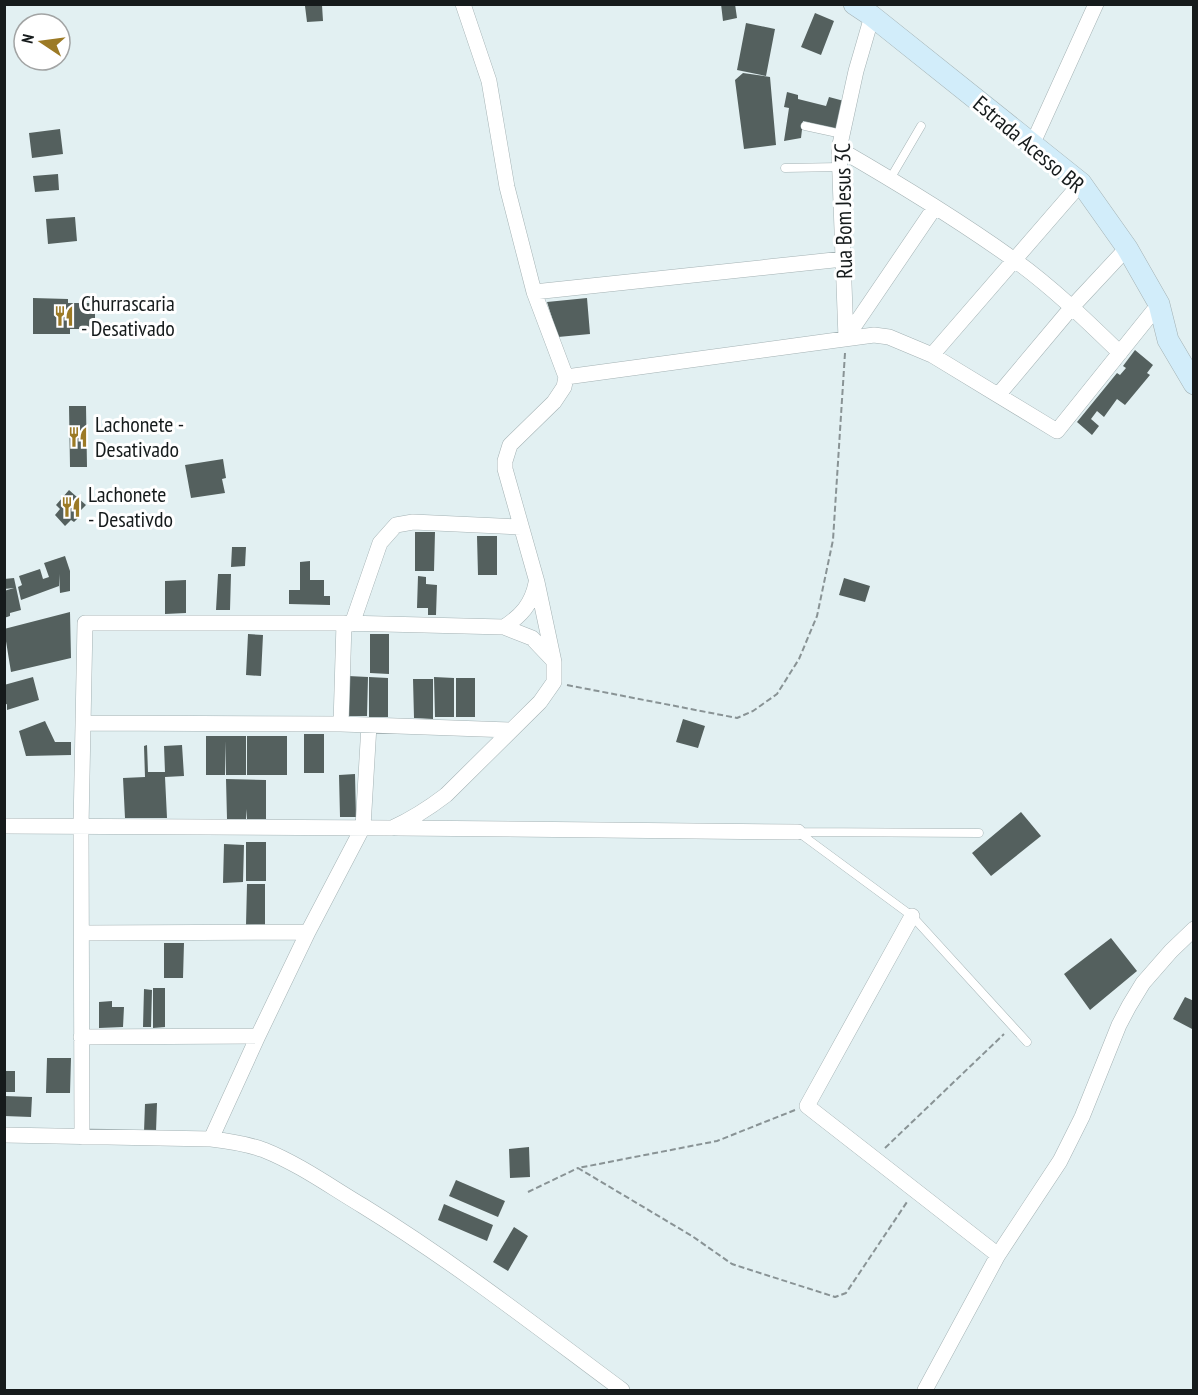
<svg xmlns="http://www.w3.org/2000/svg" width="1198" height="1395" viewBox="0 0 1198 1395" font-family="'PT Sans Narrow',sans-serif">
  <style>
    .building { fill: #54605e }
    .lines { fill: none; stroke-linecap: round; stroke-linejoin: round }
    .lane-casing { stroke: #a4b2b4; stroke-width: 9 }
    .street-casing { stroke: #a4b2b4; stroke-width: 16 }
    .secondary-casing { stroke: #a4b2b4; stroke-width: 22 }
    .path { stroke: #899395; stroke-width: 2; stroke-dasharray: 6 3; stroke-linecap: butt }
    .lane { stroke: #fff; stroke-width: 8 }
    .street { stroke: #fff; stroke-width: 15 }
    .secondary { stroke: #d2edfa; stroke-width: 21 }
    .labels { text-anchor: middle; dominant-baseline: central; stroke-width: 6; stroke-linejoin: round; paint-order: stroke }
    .street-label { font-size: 22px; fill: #161b1c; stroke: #fff }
    .poi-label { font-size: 22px; fill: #161b1c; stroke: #fff; text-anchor: start }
  </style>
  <rect width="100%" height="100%" fill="#e2f0f2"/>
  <path class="building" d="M721 4H735L737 18 723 21Z
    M322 5 323 21 307 22 305 6Z
    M815 13 834 21 821 55 801 47Z
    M746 23 775 29 766 76 737 70Z
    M743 73 770 77 776 145 744 149 735 80Z
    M787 92 798 95V99L826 106 829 97 844 101 837 130 803 121 801 138 784 141 789 108 784 107Z
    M60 129 63 154 32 158 29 133Z
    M58 174 59 190 35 192 33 176Z
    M75 217 77 241 48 244 46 219Z
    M33 298 68 299V303H95V329H70V334H33Z
    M587 298 590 334 558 337 547 302Z
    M1135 350 1153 365 1147 373 1150 375 1125 405 1117 399 1104 417 1097 411 1091 419 1099 426 1092 435 1077 422 1117 373 1120 375 1126 368 1123 366Z
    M69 406H86L87 467H70Z
    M223 459 226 478 222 479 225 493 191 498 185 465Z
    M69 490 86 505 77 514 79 517 74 522 71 520 65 526 55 515 60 509 56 505Z
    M415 532H435L434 571H415Z
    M477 536H497V575H478Z
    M232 547H246L245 566 231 567Z
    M65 556 70 571V591L60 593 59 574V586L21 600 18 587 22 585 19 576 40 569 43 579 49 577 44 563Z
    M310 561V580H324V596H330V605L289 604V590H300V562Z
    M218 574H231L230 610H216Z
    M418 576 426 577V584L437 585 436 615H428V608H417Z
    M14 578 21 610 10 613V616L4 618V591L14 588 4 589V579Z
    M844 578 870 586 865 602 839 595Z
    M186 580V613L165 614V581Z
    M70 612 71 658 11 672 4 629Z
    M248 634 263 635 261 676 246 675Z
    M370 634H389V674L370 673Z
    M348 676 368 677 367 716H348Z
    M33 677 39 700 7 710V704L4 705V685Z
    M369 677 388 678V717H369Z
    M434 677 454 678V717H435Z
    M456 678H475V717H456Z
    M413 679H433V719L414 718Z
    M683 719 705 726 698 748 676 742Z
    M45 721 55 742H71V755L26 756 19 731Z
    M304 734H324V773H304Z
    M206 736H246V775H226V741L225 775H206Z
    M247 736H287V775H267V761V775H247Z
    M147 745 148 772H165L164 746 182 745 184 776 165 777 167 818H125L123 778 145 777 144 746Z
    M355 774 356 817H340L339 775Z
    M226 779 266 780V819H247V809L246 819H227Z
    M1021 812 1041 836 991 876 972 853Z
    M246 842H266V881H246Z
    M224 844 244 845 243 882 223 883Z
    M247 884H265V925H246Z
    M1111 938 1137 971 1090 1010 1064 974Z
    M164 943H184L183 978H164Z
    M153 988H165V1027L153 1028Z
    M144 989 152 990 151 1027H143Z
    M1185 997 1194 1001V1030L1173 1019Z
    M112 1001V1007H124L123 1027 99 1028V1002Z
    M47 1058H71L70 1093H46Z
    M4 1071H15V1092H4Z
    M4 1096 32 1097 31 1117 4 1116Z
    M157 1103 156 1132H144L145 1104Z
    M529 1147 530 1177 510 1178 509 1149Z
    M456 1180 505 1201 498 1217 449 1196Z
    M444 1204 493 1225 487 1241 438 1220Z
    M514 1227 528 1236 508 1271 493 1262Z"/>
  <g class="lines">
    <g class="lane-casing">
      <path id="lane" d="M805 126 842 134
        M785 168 839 167
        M890 179 921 126
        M798 832 912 916 1027 1042
        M798 832 979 833"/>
    </g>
    <g class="street-casing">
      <path id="street" d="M463 4 489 81 507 187 534 292 566 377
        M1032 145 1096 4
        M839 149C898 183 957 219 1013 259 1052 287 1086 320 1120 353
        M534 292 843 259
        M846 338 839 149 856 71 872 16
        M846 338 935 207
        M932 355 1081 183
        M999 394 1072 307 1127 248
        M352 624 380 543 396 525 413 522 521 527
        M504 627C521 616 532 604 536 583
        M84 723 341 724 510 730
        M341 724 344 623
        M4 826 392 828C412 819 429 808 446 795L540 702 554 682V662L537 582 505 469V461L510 445 554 402 564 387 566 377 874 335 889 337 932 355 1057 431 1159 304
        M398 828 798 832
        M912 916 807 1106 998 1255
        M82 933 308 932
        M81 1037 258 1036 308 932 363 827 369 725
        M4 1135 211 1139C229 1141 247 1144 264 1150 299 1164 331 1187 363 1206 454 1262 537 1327 622 1390
        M82 1137 81 827 85 623H344L504 627 532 638 552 659
        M211 1139 258 1036
        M925 1390 998 1255 1060 1161 1082 1117 1119 1025 1129 1006 1143 983 1171 951 1194 929"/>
    </g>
    <g class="secondary-casing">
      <path id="secondary" d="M854 4 872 16 1081 183 1127 248 1159 304 1168 340 1194 384"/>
    </g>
    <path class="path" d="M567 685 737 718 753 711 777 694 799 659 817 616 833 540 845 353
      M795 1110 717 1141 578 1168 692 1236 732 1264 835 1297 846 1293 907 1202
      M885 1148 1004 1034
      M528 1192 578 1168"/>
    <use href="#lane" class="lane"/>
    <use href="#street" class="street"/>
    <use href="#secondary" class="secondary"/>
  </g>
  <defs>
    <g id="restaurant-bare" transform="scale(1.62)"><path d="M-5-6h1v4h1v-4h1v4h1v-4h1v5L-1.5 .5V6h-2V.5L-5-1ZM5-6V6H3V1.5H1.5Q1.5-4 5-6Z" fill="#9c7a25" stroke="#fff" stroke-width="2.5" paint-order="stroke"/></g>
  </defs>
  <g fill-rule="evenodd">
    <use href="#restaurant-bare" x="64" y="316"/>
    <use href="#restaurant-bare" x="78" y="437"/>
    <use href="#restaurant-bare" x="71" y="507"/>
  </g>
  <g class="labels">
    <g class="street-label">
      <text transform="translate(1029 144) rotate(40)">Estrada Acesso BR</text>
      <text transform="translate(843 211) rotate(-91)">Rua Bom Jesus 3C</text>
    </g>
    <g class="poi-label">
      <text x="81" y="303">Churrascaria<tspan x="81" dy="25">- Desativado</tspan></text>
      <text x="95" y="424">Lachonete -<tspan x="95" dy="25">Desativado</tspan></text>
      <text x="88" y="494">Lachonete<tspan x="88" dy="25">- Desativdo</tspan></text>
    </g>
  </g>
  <rect width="1198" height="1395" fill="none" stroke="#161b1c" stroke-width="12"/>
  <g transform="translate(42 42) rotate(283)"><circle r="28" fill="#ffffff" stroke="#a2a4a4" stroke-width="1.5"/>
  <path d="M0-4.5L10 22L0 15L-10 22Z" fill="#9c7a25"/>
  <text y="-9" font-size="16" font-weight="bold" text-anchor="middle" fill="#161b1c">N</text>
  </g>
</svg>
